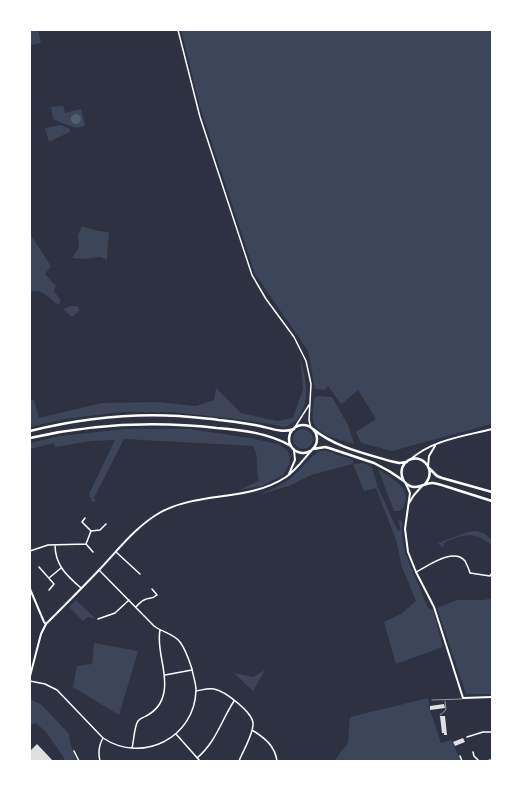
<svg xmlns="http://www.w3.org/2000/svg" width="522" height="791" viewBox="0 0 522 791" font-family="Lato,sans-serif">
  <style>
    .green { fill: #3c4559 }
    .water { fill: #4f5d75 }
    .building { fill: #e0e0e3 }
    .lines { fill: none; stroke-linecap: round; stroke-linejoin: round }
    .service { stroke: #fff; stroke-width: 0.5 }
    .minor { stroke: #fff; stroke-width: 1.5 }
    .tertiary { stroke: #fff; stroke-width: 2 }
    .secondary { stroke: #fff; stroke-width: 2 }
    .trunk { stroke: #fff; stroke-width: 2.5 }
  </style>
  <rect width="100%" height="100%" fill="#2d3142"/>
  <path class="green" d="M30 30H38L41 43 30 45Z
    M181 30H492V424L392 451 361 443 356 432 376 419 358 390 343 403 341 404 328 386 325 390 315 389 308 351 255 274 200 107Z
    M63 106 65 113 81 109 85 125C77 132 61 122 53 119L51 107Z
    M61 125 70 129V132L49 142 45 128Z
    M82 226 98 231 109 232 107 260 100 257 85 259 72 258 79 248 78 235Z
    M30 234 51 266 45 274 56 286 54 291 61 301 58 305C50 299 41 287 30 292Z
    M71 306H77L80 310 72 317 63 309Z
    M300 356C305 376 312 399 298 418 296 422 289 425 285 427L253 421 173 412H122L65 419 30 427V400H34L39 418 102 403 158 402 196 406 214 400 216 388 241 413 277 421 293 418 303 389Z
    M319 396 332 397 348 425 354 444C342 440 316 436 313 420 312 414 314 405 314 398Z
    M293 439a10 10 0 1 1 20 0a10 10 0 1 1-20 0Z
    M124 429H190L250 438 278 444 287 450 290 457 289 465 283 475 262 486 239 490 259 481C255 467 260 458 253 446L124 439 94 498 96 501 92 502 89 494 115 440 91 441 55 447 54 443 30 449V443L60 436Z
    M320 451H327L353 460V464L364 463 372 467 378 488 398 531 401 530 398 520 402 521V536L405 553 428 608 433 610 443 647 396 664 384 622 401 614 416 601 402 567 396 540 376 488 364 491 353 464 311 475 289 486 261 494C273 488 285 484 294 475 303 467 309 457 320 451Z
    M378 469C385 474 403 484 405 492 407 498 405 503 403 508L399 511H394Z
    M477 531 485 534 492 540V545C488 543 485 540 481 538 468 532 456 537 444 543L443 548 438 543 468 532Z
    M492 598V694H466L437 608 457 600H484Z
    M76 600 95 618V619L88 617 83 621 69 607Z
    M94 643 138 651 119 715 73 687 77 666 92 664Z
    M265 670 253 691 234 673 253 677Z
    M428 698 430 710 441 743 451 740 461 761H334L348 743 350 717Z
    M30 699 42 705 69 734 70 742 76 759 72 761H63L64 758 46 732 36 723 30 725Z"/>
  <path class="water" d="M71 119a5 5 0 1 1 10 0a5 5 0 1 1-10 0Z"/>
  <path class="building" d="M444 704 445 708 430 710V706Z
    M440 716H445L447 735H444V733H442Z
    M463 738 465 742 455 746 453 742Z
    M37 744 53 761H30V751Z"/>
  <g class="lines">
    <path class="service" d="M432 700 462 699
      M440 715 446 710 445 701"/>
    <path class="minor" d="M178 30 200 117 252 275 266 299 294 337 306 361 311 384 309 420 311 428
      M295 427 309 405
      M85 518 82 522 91 531
      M86 544 93 552
      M55 545C55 565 67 576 81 588
      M30 551 48 545 86 544 91 531 100 530 106 524
      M116 552 140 574
      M39 567 54 584 49 590
      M416 572C428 566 454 547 465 561 467 565 469 569 470 573L490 576 492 573
      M49 578 61 568
      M136 607C138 605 141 601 144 600 150 597 151 600 157 595L152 589
      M98 619 115 613 129 600
      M165 675 192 670
      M30 681 45 684 57 690 103 738C142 764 195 738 196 690 196 683 193 676 192 669 189 660 186 650 180 642 174 634 162 632 154 626L99 570
      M196 691C202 690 208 688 214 689 225 691 252 712 253 723 254 733 243 751 239 761
      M252 730C265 738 275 746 277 761
      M176 734 200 761
      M467 737 483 732H492
      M132 748C134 741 134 727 138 721 140 718 143 718 146 716 156 711 162 703 164 692 168 671 156 651 160 630
      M74 751 79 761
      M473 752 474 756 479 761
      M460 756 462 761
      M197 758C216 742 221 721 234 701
      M100 761C98 753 99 745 103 738
      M488 761 490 760"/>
    <path class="tertiary" d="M406 484 410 493 405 529 408 552 416 572 434 607 463 698 492 697
      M409 503 414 495 422 486
      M30 589 44 622 46 624"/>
    <path class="secondary" d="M410 460C431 440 465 436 492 429
      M428 466 429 456 435 446
      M289 474 295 460 294 450
      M30 676 41 634 46 624C64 606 82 588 99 570 119 549 136 526 161 512 200 491 248 502 286 477 296 470 303 460 311 451"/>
    <path class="trunk" d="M289 439a14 14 0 1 1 28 0a14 14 0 1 1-28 0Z
      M313 429C335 447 363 453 390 461L399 463 407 462
      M30 431C78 419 129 413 179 416 192 417 206 418 219 420 231 421 243 423 255 425 268 427 281 434 294 429
      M30 438C92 424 155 421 217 428 242 430 269 433 291 446
      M313 449 325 447 329 448 374 463 389 471 404 481
      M430 469 437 476 442 478 492 492
      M425 484C439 468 418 450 405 463 399 470 401 482 410 486 419 490 425 482 433 483 440 484 447 487 454 489 467 493 479 497 492 501"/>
  </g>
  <rect width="522" height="791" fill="none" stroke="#ffffff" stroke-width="62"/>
</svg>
